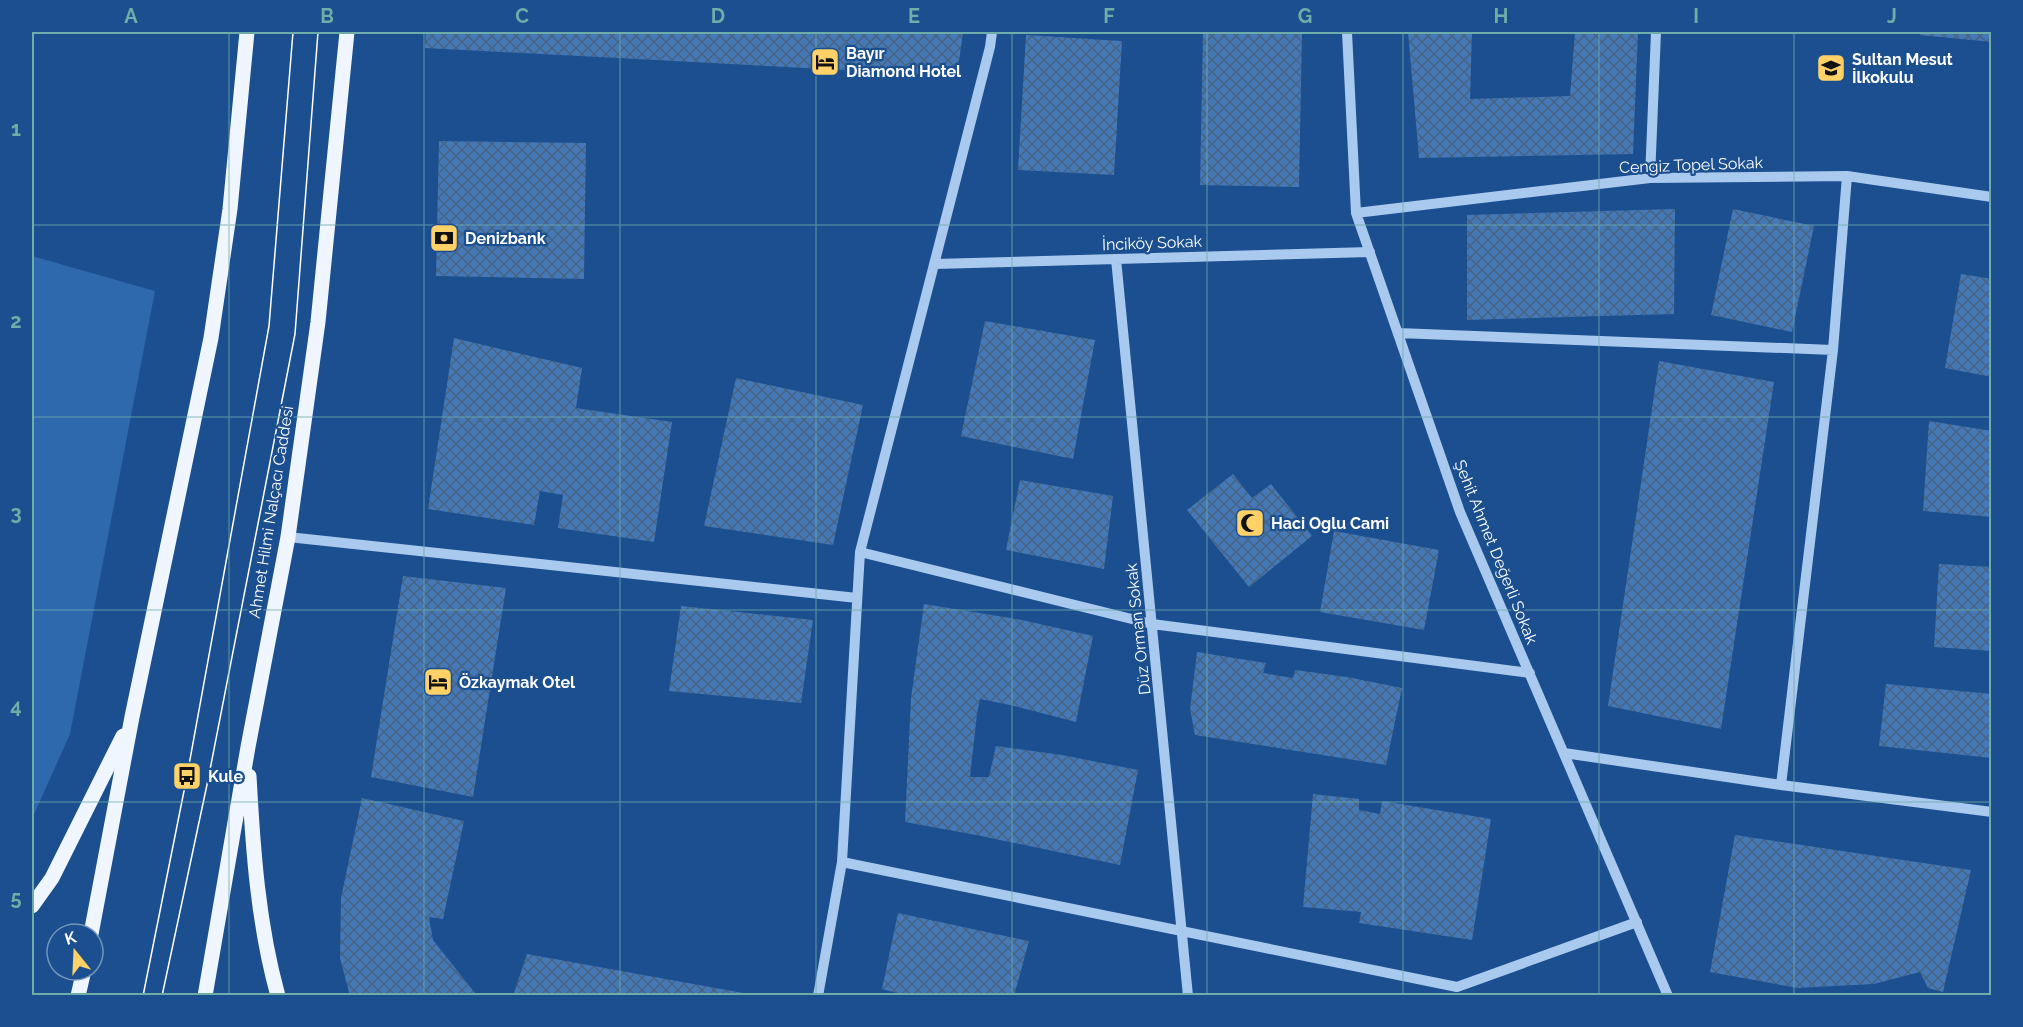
<svg xmlns="http://www.w3.org/2000/svg" width="2023" height="1027" viewBox="0 0 2023 1027" font-family="Raleway,sans-serif">
  <style>
    .green { fill: #2e69ad }
    .building { fill: url(#building-cross-hatch) }
    .lines { fill: none; stroke-linecap: round; stroke-linejoin: round }
    .minor { stroke: #a9c9ee; stroke-width: 10 }
    .major { stroke: #f0f6ff; stroke-width: 15 }
    .tram { stroke: #fff; stroke-width: 1.5 }
    .grid { fill: none; stroke: #6fada8; stroke-width: 1.5; stroke-opacity: 0.55 }
    .labels { text-anchor: middle; dominant-baseline: central; stroke-width: 4.5; stroke-linejoin: round; paint-order: stroke }
    .poi-label { font-size: 16px; font-weight: bold; fill: #fff; stroke: #1b4f8f; text-anchor: start }
    .street-label { font-size: 16px; fill: #fff; stroke: #1b4f8f }
    .neatline { fill: none; stroke: #6fada8; stroke-width: 2 }
    .grid-label { font-size: 20px; text-anchor: middle; font-weight: bold; fill: #6fada8 }
  </style>
  <defs>
    <pattern id="building-cross-hatch" width="8" height="8" patternUnits="userSpaceOnUse" patternTransform="scale(1.5)"><rect width="8" height="8" fill="#4478b7"/><path d="M0 0l8 8M0 8l8-8" fill="none" stroke="#486282"/></pattern>
  </defs>
  <rect width="100%" height="100%" fill="#1b4f8f"/>
  <path class="green" d="M32 256 155 291 70 734 32 819Z"/>
  <path class="building" d="M426 32H963L957 76 425 48Z
    M1203 32H1302L1299 187 1200 185Z
    M1408 32H1472L1470 99 1570 96 1575 32H1638L1633 154 1419 158Z
    M1920 32H1992V42L1920 35Z
    M1026 35 1122 41 1114 175 1018 170Z
    M439 141 586 143 584 279 436 276Z
    M1675 209 1674 314 1467 320V215Z
    M1733 209 1814 226 1792 332 1711 315Z
    M1961 274 1992 279V377L1945 368Z
    M985 321 1095 340 1073 459 961 436Z
    M454 338 582 368 576 408 672 422 654 542 558 528 563 495 540 491 534 525 428 509Z
    M1659 361 1774 382 1721 729 1608 706Z
    M736 378 863 405 833 545 704 526Z
    M1929 421 1992 431V517L1923 511Z
    M1233 474 1252 498 1271 484 1312 536 1249 587 1187 510Z
    M1020 480 1113 496 1104 569 1006 550Z
    M1334 531 1439 550 1424 630 1320 612Z
    M1939 564 1992 567V651L1934 647Z
    M403 576 506 588 473 797 371 777Z
    M924 604 1022 620 1093 636 1076 722 1010 705 980 699 977 714 970 777H989L996 746 1062 755 1138 770 1120 865 976 835 905 822 911 698Z
    M681 606 813 620 801 703 669 691Z
    M1197 652 1266 663 1263 673 1293 678 1295 670 1347 677 1402 688 1386 765 1195 735 1190 709Z
    M1886 684 1992 694V758L1879 746Z
    M1313 794 1359 799V810L1380 814 1382 801 1491 819 1472 940 1359 923 1361 912 1303 907Z
    M362 798 464 821 443 919 429 917 433 940 475 993 483 994V996H350L340 958 341 898Z
    M1735 835 1971 870 1943 992 1928 988 1920 972 1874 984 1797 988 1710 972Z
    M898 913 1029 941 1014 996H909L882 989Z
    M527 954 749 994V996H513Z"/>
  <g class="lines">
    <path class="minor" d="M1347 32 1356 213 1460 512 1668 996
      M1650 178 1656 32
      M1356 213 1650 178 1847 176 1992 197
      M1116 259 1188 996
      M934 264 1370 252
      M1398 333 1833 350
      M288 537 857 598
      M860 552 1152 624 1530 673
      M1564 753 1781 785 1992 812
      M1781 785 1833 350 1847 176
      M842 862 1457 987 1637 922
      M818 996 842 862 860 552 990 47 992 32"/>
    <path class="major" d="M249 776C253 850 258 924 278 996
      M32 906 52 878 123 736
      M91 934 132 717 211 338 230 209 247 32
      M78 996 84 970
      M205 996 248 747 288 537 318 322 347 32"/>
    <path class="tram" d="M143 996 187 776 269 326 293 32
      M162 996 208 780 295 334 318 32"/>
  </g>
  <path class="grid" d="M229 32V996M424 32V996M620 32V996M816 32V996M1012 32V996M1207 32V996M1403 32V996M1599 32V996M1794 32V996M32 225H1992M32 417H1992M32 610H1992M32 802H1992"/>
  <defs>
    <g id="hotel-square" transform="scale(1.5)"><rect x="-9" y="-9" width="18" height="18" rx="4" fill="#ffd166" stroke="#1b4f8f"/><path d="M-6-4.5h1.5V1H6V5H4.5V3h-9V5H-6ZM-4 0a1.8 1.8 0 1 1 3.6 0ZM.5 0V-2.5h3Q6-2.5 6 0Z" fill="#111"/></g>
    <g id="school-square" transform="scale(1.5)"><rect x="-9" y="-9" width="18" height="18" rx="4" fill="#ffd166" stroke="#1b4f8f"/><path d="M0-5L7-2L0 1L-7-2ZM-4 1L0 2.5L4 1V4Q0 6-4 4Z" fill="#111"/></g>
    <g id="bank-square" transform="scale(1.5)"><rect x="-9" y="-9" width="18" height="18" rx="4" fill="#ffd166" stroke="#1b4f8f"/><path d="M-6-4H6V4H-6ZM0-2.3a2.3 2.3 0 1 0 0 4.6a2.3 2.3 0 1 0 0-4.6Z" fill="#111"/></g>
    <g id="mosque-square" transform="scale(1.5)"><rect x="-9" y="-9" width="18" height="18" rx="4" fill="#ffd166" stroke="#1b4f8f"/><path d="M3.5-4.9A6 6 0 1 0 3.5 4.9A5 5 0 1 1 3.5-4.9Z" fill="#111"/></g>
    <g id="bus-square" transform="scale(1.5)"><rect x="-9" y="-9" width="18" height="18" rx="4" fill="#ffd166" stroke="#1b4f8f"/><path d="M-5-6H5V4H4V6H2V4H-2V6H-4V4H-5ZM-3.5-4V0h7V-4ZM-3.5 1.2v1.5H-2V1.2ZM2 1.2v1.5H3.5V1.2Z" fill="#111"/></g>
  </defs>
  <g fill-rule="evenodd">
    <use href="#hotel-square" x="825" y="62"/>
    <use href="#school-square" x="1831" y="68"/>
    <use href="#bank-square" x="444" y="238"/>
    <use href="#mosque-square" x="1250" y="523"/>
    <use href="#hotel-square" x="438" y="682"/>
    <use href="#bus-square" x="187" y="776"/>
  </g>
  <g class="labels">
    <g class="poi-label">
      <text x="846" y="53">Bayır<tspan x="846" dy="18">Diamond Hotel</tspan></text>
      <text x="1852" y="59">Sultan Mesut<tspan x="1852" dy="18">İlkokulu</tspan></text>
      <text x="465" y="238">Denizbank</text>
      <text x="1271" y="523">Haci Oglu Cami</text>
      <text x="459" y="682">Özkaymak Otel</text>
      <text x="208" y="776">Kule</text>
    </g>
    <g class="street-label">
      <text transform="translate(1691 165) rotate(-2)">Cengiz Topel Sokak</text>
      <text transform="translate(1152 243) rotate(-2)">İnciköy Sokak</text>
      <text transform="translate(271 512) rotate(-81)">Ahmet Hilmi Nalçacı Caddesi</text>
      <text transform="translate(1496 552) rotate(68)">Şehit Ahmet Değerli Sokak</text>
      <text transform="translate(1138 629) rotate(-96)">Düz Orman Sokak</text>
    </g>
  </g>
  <rect width="2023" height="1027" fill="none" stroke="#1b4f8f" stroke-width="66"/>
  <g transform="translate(75 952) rotate(342)"><circle r="28" fill="#1b4f8f" stroke="#7695bc" stroke-width="1.5"/>
  <path d="M0-4.5L10 22L0 15L-10 22Z" fill="#ffd166"/>
  <text y="-9" font-size="16" font-weight="bold" text-anchor="middle" fill="#ffffff">K</text>
  </g>
  <rect x="33" y="33" width="1957" height="961" class="neatline"/>
  <g class="grid-label">
    <text x="131" y="23">A</text>
    <text x="327" y="23">B</text>
    <text x="522" y="23">C</text>
    <text x="718" y="23">D</text>
    <text x="914" y="23">E</text>
    <text x="1109" y="23">F</text>
    <text x="1305" y="23">G</text>
    <text x="1501" y="23">H</text>
    <text x="1696" y="23">I</text>
    <text x="1892" y="23">J</text>
    <text x="16" y="136">1</text>
    <text x="16" y="328">2</text>
    <text x="16" y="520">3</text>
    <text x="16" y="713">4</text>
    <text x="16" y="905">5</text>
  </g>
</svg>
